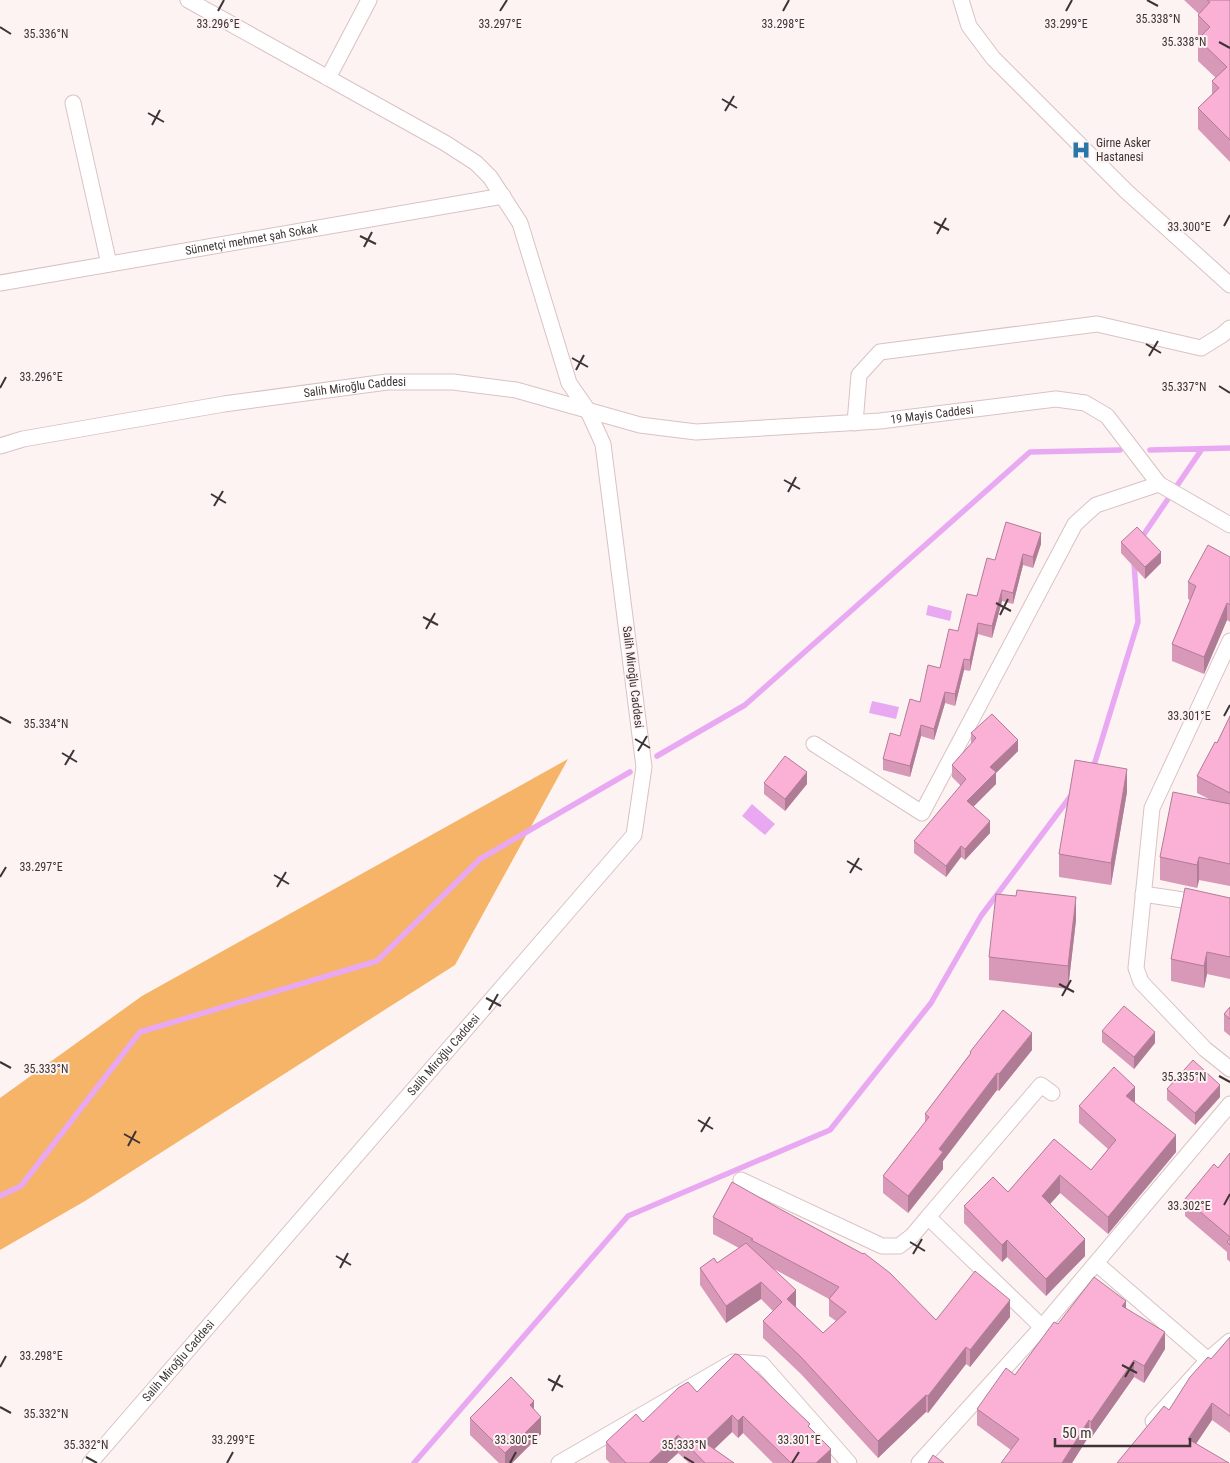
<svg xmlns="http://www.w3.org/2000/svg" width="1230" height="1463" viewBox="0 0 1230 1463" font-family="'Roboto Condensed',sans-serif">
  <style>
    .forest { fill: #f5b467 }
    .water { fill: #e9a9f2 }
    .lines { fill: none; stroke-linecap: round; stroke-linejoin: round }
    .stream { stroke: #e9a9f2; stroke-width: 5.5 }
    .street-casing { stroke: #dac2c3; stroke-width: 17 }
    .street { stroke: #fff; stroke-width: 15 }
    .wall { fill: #d898b7; fill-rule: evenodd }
    .shaded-wall { fill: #b07c95 }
    .building { fill: #fbb1d5; stroke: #b07c95 }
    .ticks { fill: none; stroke: #3e3435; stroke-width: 2 }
    .labels { text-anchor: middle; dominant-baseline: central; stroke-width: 4; stroke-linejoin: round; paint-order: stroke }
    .poi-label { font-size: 12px; fill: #3e3435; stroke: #fdf3f3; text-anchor: start }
    .street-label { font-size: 12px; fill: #3e3435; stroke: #fdf3f3 }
    .ticks-label { font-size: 12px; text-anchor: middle; fill: #3e3435; stroke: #fdf3f3; stroke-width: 4; stroke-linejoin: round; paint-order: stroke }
  </style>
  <rect width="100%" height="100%" fill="#fdf3f3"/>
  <path class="forest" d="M568 759 455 965 85 1201 0 1250V1098L142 996Z"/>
  <path class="water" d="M928 605 952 611 950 621 926 615Z
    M872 701 899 707 896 719 869 713Z
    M752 804 775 824 765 835 742 816Z"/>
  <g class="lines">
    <path class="stream" d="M1150 450 1230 448
      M1140 540 1202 449
      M657 756 745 705 1030 452 1120 450
      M1090 769 1095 762 1138 622 1134 562
      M0 1196 21 1186 140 1032 377 961 480 859 630 772
      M414 1463 628 1216 830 1130 931 1003 981 916 1073 793"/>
    <g class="street-casing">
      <g id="street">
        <path d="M961 0 969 26 993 58 1126 191 1230 285"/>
        <path d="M328 78 369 0"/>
        <path d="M73 103 109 264"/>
        <path id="s1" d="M0 283 503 196"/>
        <path d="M855 423 859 375 880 352 1097 324 1201 348 1222 335 1230 328"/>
        <path id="s2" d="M0 446 23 439 224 404 387 382H453L516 390 640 425 696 432 880 421 1056 399 1085 403 1107 416 1159 484 1230 525"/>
        <path d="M1230 641 1152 808 1136 968 1141 982 1205 1049 1230 1069"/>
        <path d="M814 744 922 813 1075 524 1096 505 1159 484"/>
        <path d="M1143 894 1230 907"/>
        <path d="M741 1180 882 1246H899L912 1236 928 1217"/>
        <path d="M1097 1264 1208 1360"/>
        <path d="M1042 1327 928 1217 1041 1085 1052 1093"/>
        <path d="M1153 1421 1208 1360 1230 1341"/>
        <path id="s3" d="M90 1463 634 835 644 767 603 444 587 409 569 383 520 223 490 177 476 163 445 143 188 0"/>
        <path d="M559 1463 733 1362 762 1364 849 1463"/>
        <path d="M919 1463 1042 1327 1230 1104"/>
      </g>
    </g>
    <use href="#street" class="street"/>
  </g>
  <path class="wall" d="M1184 0H1230V162L1198 129V108L1212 94V81L1216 78 1198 61V39L1199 38 1198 37V15L1199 14Z
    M1121 542 1161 563 1145 579 1121 553Z
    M1041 544 1033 568 1023 565 1013 604 1002 601 992 638 978 634 970 671 964 670 955 706 945 703 934 740 921 736 910 777 883 770V759L900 736 940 668 958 631 977 596 995 560Z
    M1230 557V622L1227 620 1204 674 1172 661V644L1190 600 1188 599V582Z
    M1230 716V886L1199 880 1197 888 1160 880V857L1211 800 1197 793V776L1217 743Z
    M971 733 1018 751 996 773V784L973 807 990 833 965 860 961 857 946 877 914 853V841L961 786 952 777V765L971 744Z
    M764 783 807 784 785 811 764 794Z
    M1127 792 1111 885 1059 877V854Z
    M1230 898V979L1207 974 1204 988 1171 981V959Z
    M1076 920 1068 989 989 980V957Z
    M1230 1007V1036L1224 1031V1014Z
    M1102 1031 1155 1043 1134 1069 1102 1042Z
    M1032 1050 999 1091 997 1090 943 1161V1169L908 1213 883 1193V1176L925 1123V1114L970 1054V1052Z
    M1167 1089 1220 1097 1195 1125 1167 1100Z
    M1135 1103 1176 1152 1108 1234 1060 1193 1050 1204 1085 1256 1046 1296 1007 1257 1002 1262 964 1223V1206L1008 1192 1054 1139 1091 1170 1108 1149 1079 1123V1106Z
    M1230 1153V1262L1227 1259V1252L1185 1216V1199L1218 1168Z
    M713 1217 936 1320 1010 1317 970 1367 966 1364 928 1413 926 1412 878 1458 801 1374 763 1338V1321L773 1311 761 1299 726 1323 700 1285V1268L717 1263 739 1248 713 1234ZM774 1269 829 1299V1316L836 1321 823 1333 796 1307Z
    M1126 1308 1165 1349 1144 1383 1134 1377 1091 1438 1089 1436 1072 1463H1001L1011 1450 977 1425V1409L1015 1375 1058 1324Z
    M1230 1337V1433L1212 1420 1196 1443 1117 1463 1169 1410Z
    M697 1392 810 1427 831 1463H773L743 1433 738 1438 732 1432 714 1449 734 1463H689L678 1453 667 1463H610L606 1459V1442L643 1422Z
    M534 1409 541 1434 512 1463H499L470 1435V1418Z"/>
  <path class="shaded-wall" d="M1041 533V544L1033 568V557Z
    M1161 552V563L1145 579V567Z
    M1023 554V565L1013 604V593Z
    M1002 590V601L992 638V626Z
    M1227 603V620L1204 674V657Z
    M978 623V634L970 671V660Z
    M964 659V670L955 706V694Z
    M945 692V703L934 740V729Z
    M921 725V736L910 777V766Z
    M1018 740V751L996 773V784L967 813V801L990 767Z
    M1127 769V792L1111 885V863Z
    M807 772V784L785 811V799Z
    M990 821V833L965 860V849Z
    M961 846V857L946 877V866Z
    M1199 857V880L1197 888V865Z
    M1076 897V920L1068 989V966Z
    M1207 952V974L1204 988V966Z
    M1155 1032V1043L1134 1069V1057Z
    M1032 1033V1050L999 1091V1074Z
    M997 1073V1090L943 1161V1169L908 1213V1196L939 1149Z
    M1220 1085V1097L1195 1125V1113Z
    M1135 1087V1104L1126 1096Z
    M1176 1135V1152L1108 1234V1217Z
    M1060 1175V1193L1042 1213V1196Z
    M1085 1239V1256L1046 1296V1279Z
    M1007 1240V1257L1002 1262V1245Z
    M761 1282V1299L726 1323V1306Z
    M796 1290V1307L787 1316V1299Z
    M1010 1300V1317L970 1367V1350Z
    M1126 1301V1318L1122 1306Z
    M1165 1332V1349L1144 1383V1366Z
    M966 1347V1364L928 1413V1396Z
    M1134 1360V1377L1091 1438V1422Z
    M926 1395V1412L878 1458V1441Z
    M534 1401V1418L530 1405Z
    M1212 1403V1420L1188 1456V1439Z
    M732 1415V1432L704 1459V1442Z
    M743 1416V1433L738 1438V1421Z
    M541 1417V1434L512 1463H505V1453Z
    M1089 1420V1436L1072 1463H1062Z
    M678 1435V1453L667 1463H649Z
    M831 1449V1463H816Z"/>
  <path class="building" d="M1207 0H1230V140L1198 108 1219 88 1212 81 1227 67 1198 39 1210 27 1198 15 1210 2Z
    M1006 522 1041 533 1033 557 1023 554 1013 593 1002 590 992 626 978 623 970 660 964 659 955 694 945 692 934 729 921 725 910 766 883 759 890 733 900 736 910 699 920 702 928 665 940 668 949 629 958 631 967 594 977 596 987 558 995 560Z
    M1137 527 1161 552 1145 567 1121 542Z
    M1208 545 1230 557V605L1227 603 1204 657 1172 644 1196 586 1188 582Z
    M992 714 1018 740 990 767 996 772 967 801 990 821 965 849 961 846 946 866 914 841 966 779 952 765 976 738 971 733Z
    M1230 716V793L1197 776 1215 742 1217 743Z
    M785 756 807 772 785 799 764 783Z
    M1075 760 1127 769 1111 863 1059 854Z
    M1173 792 1230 804V864L1199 857 1197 865 1160 857Z
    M1185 888 1230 898V957L1207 952 1204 966 1171 959Z
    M1017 890 1076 897 1068 966 989 957 996 894 1016 896Z
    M1124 1006 1155 1032 1134 1057 1102 1031Z
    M1230 1007V1019L1224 1014Z
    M1003 1010 1032 1033 999 1074 997 1073 939 1149 943 1152 908 1196 883 1176 929 1117 925 1114 971 1053 970 1052Z
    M1193 1060 1220 1085 1195 1113 1167 1089Z
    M1114 1067 1135 1087 1126 1096 1176 1135 1108 1217 1060 1175 1042 1196 1085 1239 1046 1279 1007 1240 1002 1245 964 1206 993 1177 1008 1192 1054 1139 1091 1170 1116 1140 1079 1106Z
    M1230 1153V1237L1185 1199 1214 1164 1218 1168Z
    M732 1182 780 1209 863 1254 864 1253 890 1273 936 1320 975 1271 1010 1300 970 1350 966 1347 928 1396 926 1395 878 1441 801 1357 763 1321 782 1302 761 1282 726 1306 700 1268 714 1258 717 1263 746 1243 796 1290 787 1299 823 1333 846 1312 829 1299 839 1287 751 1240 753 1239 713 1217Z
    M1230 1238V1245L1227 1242Z
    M1094 1277 1126 1301 1122 1306 1165 1332 1144 1366 1134 1360 1091 1422 1089 1420 1062 1463H1001L1019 1439 977 1409 1006 1368 1015 1375 1054 1322 1058 1324Z
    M1230 1337V1416L1212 1403 1188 1439 1229 1463H1117L1164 1406 1169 1410 1190 1377 1208 1357 1211 1359Z
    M735 1354 739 1355 783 1398 810 1424 808 1426 831 1449 816 1463H791L743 1416 738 1421 732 1415 704 1442 734 1463H705L678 1435 649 1463H626L606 1442 636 1414 643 1422 678 1388 688 1382 697 1392Z
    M511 1377 534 1401 530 1405 541 1417 505 1453 470 1418Z
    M933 1455 944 1463H928Z"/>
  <path class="ticks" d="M1147 0 1158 6M218 11 224 0M500 11 507 0M783 11 789 0M1066 11 1072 0M0 27 11 34M1219 42 1230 48M722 99 737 108M725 111 734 96M148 113 164 122M152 125 160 110M934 222 949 230M1224 226 1230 215M937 234 946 218M360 236 376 244M364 247 372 232M1146 344 1161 353M1149 356 1158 341M572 358 588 367M576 370 584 355M1219 386 1230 393M0 388 6 377M784 480 800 489M788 492 796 477M211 494 226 503M214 506 223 491M996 603 1011 611M1000 615 1008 599M423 617 438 625M426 629 435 613M1224 716 1230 705M0 717 11 723M635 739 650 748M638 751 647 736M62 753 77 762M65 765 74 750M847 861 862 870M850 873 859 858M274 875 289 884M0 877 6 867M277 887 286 872M1059 984 1074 992M1062 996 1071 980M486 998 501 1006M489 1010 498 994M0 1062 11 1068M1219 1076 1230 1082M698 1120 713 1129M701 1132 710 1117M124 1134 140 1143M128 1146 136 1131M1224 1205 1230 1194M910 1242 925 1251M913 1254 922 1239M336 1256 351 1265M340 1268 348 1253M1122 1365 1137 1373M0 1367 6 1356M1125 1377 1134 1362M548 1379 563 1387M552 1391 560 1375M0 1407 11 1413M86 1457 97 1463M684 1457 694 1463M227 1463 233 1452M510 1463 516 1452M792 1463 799 1452"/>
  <defs>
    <g id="hospital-bare" transform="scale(1.5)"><path d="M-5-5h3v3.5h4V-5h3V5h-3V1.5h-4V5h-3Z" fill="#2977a9" stroke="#fdf3f3" stroke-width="2.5" paint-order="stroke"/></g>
  </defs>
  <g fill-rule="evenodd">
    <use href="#hospital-bare" x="1081" y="150"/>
  </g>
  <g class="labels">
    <g class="poi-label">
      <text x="1096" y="143">Girne Asker<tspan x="1096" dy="14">Hastanesi</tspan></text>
    </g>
    <g class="street-label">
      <text stroke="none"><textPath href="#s1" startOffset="255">Sünnetçi mehmet şah Sokak</textPath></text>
      <text stroke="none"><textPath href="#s2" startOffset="360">Salih Miroğlu Caddesi</textPath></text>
      <text stroke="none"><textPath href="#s2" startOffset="944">19 Mayis Caddesi</textPath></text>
      <text transform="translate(633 677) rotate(83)">Salih Miroğlu Caddesi</text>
      <text stroke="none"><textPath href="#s3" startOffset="540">Salih Miroğlu Caddesi</textPath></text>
      <text stroke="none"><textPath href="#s3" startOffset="135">Salih Miroğlu Caddesi</textPath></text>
    </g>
  </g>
  <g class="ticks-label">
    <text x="1158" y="23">35.338°N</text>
    <text x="218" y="28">33.296°E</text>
    <text x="500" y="28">33.297°E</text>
    <text x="783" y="28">33.298°E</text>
    <text x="1066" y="28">33.299°E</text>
    <text x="46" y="38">35.336°N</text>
    <text x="1184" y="46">35.338°N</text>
    <text x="1189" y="231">33.300°E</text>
    <text x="41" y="381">33.296°E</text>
    <text x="1184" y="391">35.337°N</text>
    <text x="1189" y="720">33.301°E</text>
    <text x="46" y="728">35.334°N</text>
    <text x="41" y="871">33.297°E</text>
    <text x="46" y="1073">35.333°N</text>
    <text x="1184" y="1081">35.335°N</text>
    <text x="1189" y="1210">33.302°E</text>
    <text x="41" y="1360">33.298°E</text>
    <text x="46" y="1418">35.332°N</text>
    <text x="233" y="1444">33.299°E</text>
    <text x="516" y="1444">33.300°E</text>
    <text x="799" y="1444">33.301°E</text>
    <text x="86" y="1449">35.332°N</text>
    <text x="684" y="1449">35.333°N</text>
  </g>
  <path d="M1055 1438v8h135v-8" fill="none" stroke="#3e3435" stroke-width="2.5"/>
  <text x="1062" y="1438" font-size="15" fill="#3e3435" stroke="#fdf3f3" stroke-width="4" paint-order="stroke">50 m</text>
</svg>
